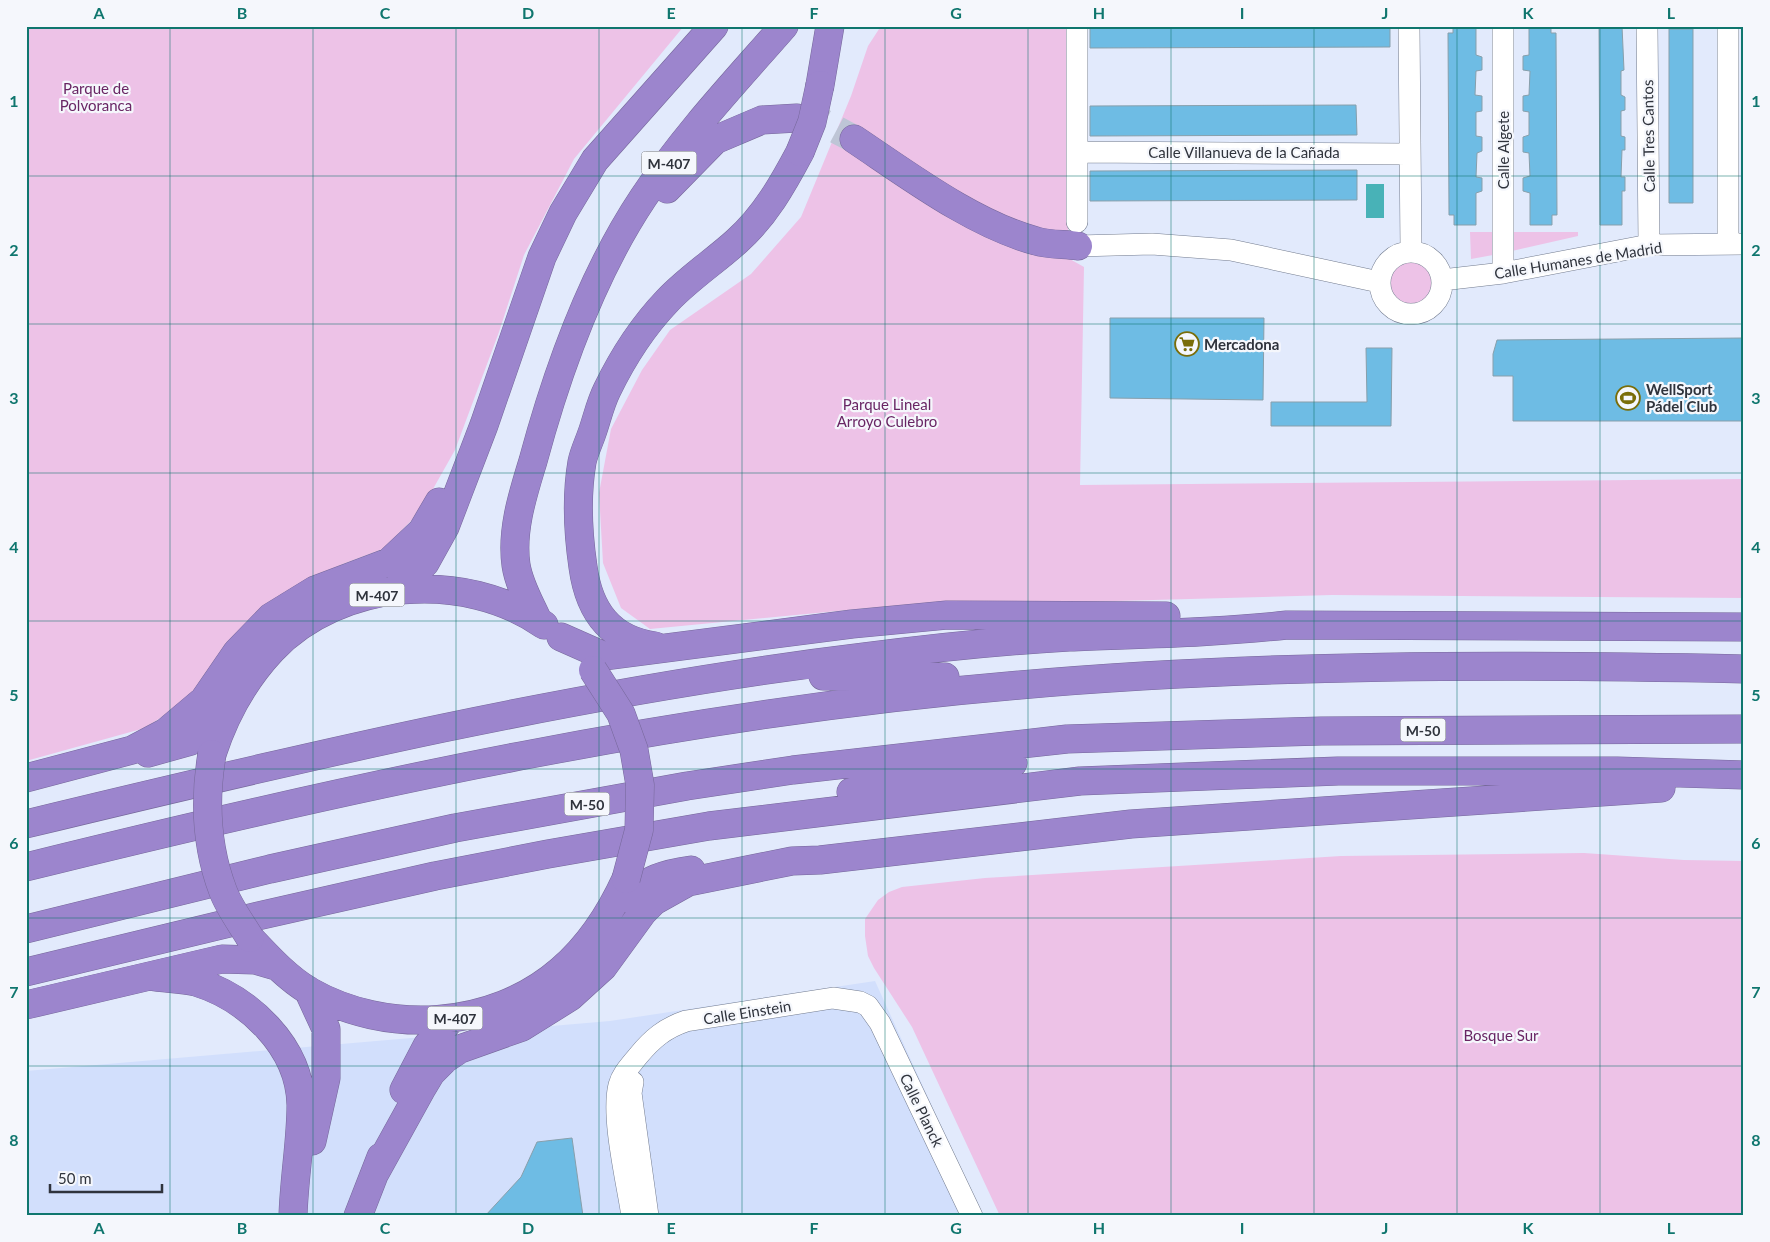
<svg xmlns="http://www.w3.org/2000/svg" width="1770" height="1242" viewBox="0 0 1770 1242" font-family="Lato,sans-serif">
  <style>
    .built { fill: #d2dffc }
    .green { fill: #edc2e7 }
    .water { fill: #48b2b7 }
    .building { fill: #6ebce4; stroke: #889fab }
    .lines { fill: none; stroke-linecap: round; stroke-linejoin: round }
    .highway-tunnel { stroke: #bec5d6; stroke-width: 28; stroke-dasharray: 28 14; stroke-linecap: butt }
    .minor-casing { stroke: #737c8f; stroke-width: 22 }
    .highway-casing { stroke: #76689a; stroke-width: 29 }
    .minor { stroke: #fff; stroke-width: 21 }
    .highway { stroke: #9c85cd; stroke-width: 28 }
    .highway-bridge-casing { stroke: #76689a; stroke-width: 29; stroke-linecap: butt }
    .highway-bridge { stroke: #9c85cd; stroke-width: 28 }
    .grid { fill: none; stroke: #0f766e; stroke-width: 1; stroke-opacity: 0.55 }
    .labels { text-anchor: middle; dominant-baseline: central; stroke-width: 4.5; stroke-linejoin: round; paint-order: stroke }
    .shield { fill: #f5f7fc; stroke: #6a6e76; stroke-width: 1 }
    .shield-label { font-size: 14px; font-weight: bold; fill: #2f333c }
    .park-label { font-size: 15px; fill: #692564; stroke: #f5f7fc }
    .street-label { font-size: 15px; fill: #2f333c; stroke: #f5f7fc }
    .poi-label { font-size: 15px; font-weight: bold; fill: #2f333c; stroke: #f5f7fc; text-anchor: start }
    .neatline { fill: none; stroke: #0f766e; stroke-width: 2 }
    .grid-label { font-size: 16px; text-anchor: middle; font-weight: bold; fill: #0f766e }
  </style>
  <rect width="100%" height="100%" fill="#e2eafc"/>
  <path class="built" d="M875 981 982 1216H26V1071L610 1021Z"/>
  <path class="green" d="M26 26H684L574 159 524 255 499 332 455 450 420 512 383 549 343 564 291 589 189 699 145 728 26 761Z
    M881 26H1069L1068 258 1084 267 1080 485 1744 479V598L1332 595 869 608 650 629 621 608 603 563 599 493 611 429 642 370 670 330 751 274 801 217 851 96 868 46Z
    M1470 232H1493V255L1471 259Z
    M1512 232H1578V236L1512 251Z
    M1388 284a22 22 0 1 1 44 0a22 22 0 1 1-44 0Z
    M1584 853 1684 860 1744 861V1216H1000L912 1027 874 968 868 956 865 936V919L878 900 889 892 902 887 985 878 1341 856Z"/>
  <path class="water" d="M1366 184H1384V218H1366Z"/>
  <path class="building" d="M1090 26H1390V47L1090 48Z
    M1453 26H1476V55L1482 57V70L1476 71 1475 95 1482 96V111L1476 112V136L1482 137V151L1477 153 1476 177 1482 178V191L1476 193V225H1454V215H1449L1448 33H1453Z
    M1529 26H1551V33H1556L1557 215H1552V225H1530V193L1523 191V178L1530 176 1529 153 1523 152V137L1529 135V112L1523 111V96L1529 95 1530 71 1523 70V56L1529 55Z
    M1599 26H1622L1624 70 1621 71V95L1625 97V110L1621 111V136L1625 137V150H1622L1621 177H1625V191H1622V225H1600Z
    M1669 29H1693V203H1669Z
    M1356 105 1357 135 1090 136V106Z
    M1357 170V200L1090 201V171Z
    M1110 318H1264L1263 400 1110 398Z
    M1744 338V421H1513V376H1493V354L1497 340Z
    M1366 348H1392L1391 426H1271V402H1367Z
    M572 1138 583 1216H485L521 1177 537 1142Z"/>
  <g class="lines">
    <path class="highway-tunnel" d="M797 118 822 122 854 139"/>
    <g class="minor-casing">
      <path id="minor" d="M1077 26V222
        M1409 26 1411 251
        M1647 26 1649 245
        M1728 26V244
        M1078 152 1410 154
        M1078 246 1152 244 1231 250 1379 282
        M1380 283a31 31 0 1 1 62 0a31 31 0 1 1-62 0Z
        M1503 273V26
        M1442 280 1503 273 1649 245 1744 244
        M633 1082 631 1093 648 1216
        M632 1216C627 1182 611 1117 619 1085 622 1074 630 1066 638 1056 652 1039 665 1028 686 1021L833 998 860 1002 868 1006 880 1023 972 1216"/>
    </g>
    <g class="highway-casing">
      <path id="highway" d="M820 85 830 26
        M854 139C908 175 973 224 1036 241 1049 245 1065 244 1078 246
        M667 189 715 140 762 120 797 118
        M395 590 425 563 445 527 484 425 542 257 563 213 595 160 714 26
        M538 621C530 603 519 585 516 565 511 530 523 494 533 461 557 372 591 276 643 198 684 136 735 82 784 26
        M561 637 604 656 852 624 947 615 1166 616
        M655 646C610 640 589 611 583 567 578 533 576 497 582 462 584 452 589 442 592 433 597 419 600 404 607 390 622 359 644 325 668 300 689 278 715 261 737 241 765 216 783 184 800 152
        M823 676 945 677
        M148 753 191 741 223 720
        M212 754C225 714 243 681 272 650 339 579 465 569 544 625
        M26 778 132 750 166 732 204 700 237 652 271 617 315 590 389 562 422 531 439 502
        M851 792 1013 763
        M26 824C303 757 581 691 864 657 932 648 1001 641 1069 637 1141 634 1214 633 1287 625L1744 627
        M26 867C353 786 684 713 1020 685 1261 664 1503 664 1744 669
        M616 901C647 883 654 875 691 870
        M26 929 270 869 455 828 687 786 793 770 1067 739 1321 731 1744 729
        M250 938C268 957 286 977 309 991 386 1035 492 1030 561 970 590 945 610 914 626 879
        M26 972 258 916 435 876 548 854 709 826 1080 781 1338 771H1617L1744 775
        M150 976C165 979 181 978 196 982 248 998 300 1046 301 1105 301 1141 294 1179 293 1216
        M308 990 326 1029V1078L312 1141
        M26 1005 222 959 255 960 276 966
        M404 1090 427 1046 451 1019
        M375 1173 422 1088 431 1073 445 1059 460 1049 522 1027 570 997 603 967 643 912 654 901 688 882 792 861 820 860 1131 824 1661 788
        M358 1216 381 1157"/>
    </g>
    <use href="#minor" class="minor"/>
    <use href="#highway" class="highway"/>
    <g class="highway-bridge-casing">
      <path id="highway-bridge" d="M800 152 812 122 820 85
        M593 670 621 714 634 750 640 785 639 830 626 879
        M212 754C204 801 206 846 223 891 229 907 241 923 250 938"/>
    </g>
    <use href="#highway-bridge" class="highway-bridge"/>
  </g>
  <path class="grid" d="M170 26V1216M313 26V1216M456 26V1216M599 26V1216M742 26V1216M885 26V1216M1028 26V1216M1171 26V1216M1314 26V1216M1457 26V1216M1600 26V1216M26 176H1744M26 324H1744M26 473H1744M26 621H1744M26 769H1744M26 918H1744M26 1066H1744"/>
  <defs>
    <g id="supermarket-ring" transform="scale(1.25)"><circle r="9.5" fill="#f5f7fc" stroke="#796d09" stroke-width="1.5"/><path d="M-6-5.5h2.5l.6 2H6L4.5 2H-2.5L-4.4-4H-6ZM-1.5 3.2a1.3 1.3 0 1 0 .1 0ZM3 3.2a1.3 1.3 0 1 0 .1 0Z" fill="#796d09"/></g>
    <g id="stadium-ring" transform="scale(1.25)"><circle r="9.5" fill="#f5f7fc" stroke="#796d09" stroke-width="1.5"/><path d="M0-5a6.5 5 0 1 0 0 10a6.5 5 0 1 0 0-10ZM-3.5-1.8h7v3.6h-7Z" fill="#796d09"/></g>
  </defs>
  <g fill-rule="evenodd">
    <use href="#supermarket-ring" x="1187" y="344"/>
    <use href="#stadium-ring" x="1628" y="398"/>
  </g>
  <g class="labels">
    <g class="shield">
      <rect x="641.5" y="151.5" width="55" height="23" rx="4"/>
      <rect x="349.5" y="583.5" width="55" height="23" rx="4"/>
      <rect x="1400.5" y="718.5" width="45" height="23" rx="4"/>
      <rect x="564.5" y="792.5" width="45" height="23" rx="4"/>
      <rect x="427.5" y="1006.5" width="55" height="23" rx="4"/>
    </g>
    <g class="shield-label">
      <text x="669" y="163">M-407</text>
      <text x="377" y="595">M-407</text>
      <text x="1423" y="730">M-50</text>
      <text x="587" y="804">M-50</text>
      <text x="455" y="1018">M-407</text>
    </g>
    <g class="park-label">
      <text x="96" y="88">Parque de<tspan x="96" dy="17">Polvoranca</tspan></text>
      <text x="887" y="404">Parque Lineal<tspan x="887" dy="17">Arroyo Culebro</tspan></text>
      <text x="1501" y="1035">Bosque Sur</text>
    </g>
    <g class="street-label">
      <text transform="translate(1648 136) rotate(-91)">Calle Tres Cantos</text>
      <text transform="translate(1503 150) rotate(-90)">Calle Algete</text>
      <text x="1244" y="152">Calle Villanueva de la Cañada</text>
      <text transform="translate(1578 260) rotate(-9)">Calle Humanes de Madrid</text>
      <text transform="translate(747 1012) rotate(-9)">Calle Einstein</text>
      <text transform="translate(922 1110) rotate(64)">Calle Planck</text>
    </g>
    <g class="poi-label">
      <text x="1204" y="344">Mercadona</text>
      <text x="1646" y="389">WellSport<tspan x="1646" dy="17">Pádel Club</tspan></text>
    </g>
  </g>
  <rect width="1770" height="1242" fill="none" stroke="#f5f7fc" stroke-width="55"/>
  <path d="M50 1184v8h112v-8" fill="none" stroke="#2f333c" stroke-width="2.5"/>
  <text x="58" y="1184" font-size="15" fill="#2f333c" stroke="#f5f7fc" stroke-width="4" paint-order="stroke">50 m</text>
  <rect x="28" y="28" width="1714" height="1186" class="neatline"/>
  <g class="grid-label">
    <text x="99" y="19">A</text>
    <text x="242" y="19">B</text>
    <text x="385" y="19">C</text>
    <text x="528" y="19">D</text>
    <text x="671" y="19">E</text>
    <text x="814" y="19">F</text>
    <text x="956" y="19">G</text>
    <text x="1099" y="19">H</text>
    <text x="1242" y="19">I</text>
    <text x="1385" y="19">J</text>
    <text x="1528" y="19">K</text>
    <text x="1671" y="19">L</text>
    <text x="14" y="107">1</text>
    <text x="1756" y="107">1</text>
    <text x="14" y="256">2</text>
    <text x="1756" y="256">2</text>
    <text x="14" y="404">3</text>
    <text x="1756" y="404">3</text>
    <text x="14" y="553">4</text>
    <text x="1756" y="553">4</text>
    <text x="14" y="701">5</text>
    <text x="1756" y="701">5</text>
    <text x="14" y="849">6</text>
    <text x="1756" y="849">6</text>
    <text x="14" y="998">7</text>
    <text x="1756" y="998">7</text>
    <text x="14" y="1146">8</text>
    <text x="1756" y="1146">8</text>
    <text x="99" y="1234">A</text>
    <text x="242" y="1234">B</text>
    <text x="385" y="1234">C</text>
    <text x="528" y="1234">D</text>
    <text x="671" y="1234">E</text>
    <text x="814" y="1234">F</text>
    <text x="956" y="1234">G</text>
    <text x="1099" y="1234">H</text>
    <text x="1242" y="1234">I</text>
    <text x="1385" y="1234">J</text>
    <text x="1528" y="1234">K</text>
    <text x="1671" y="1234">L</text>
  </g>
</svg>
